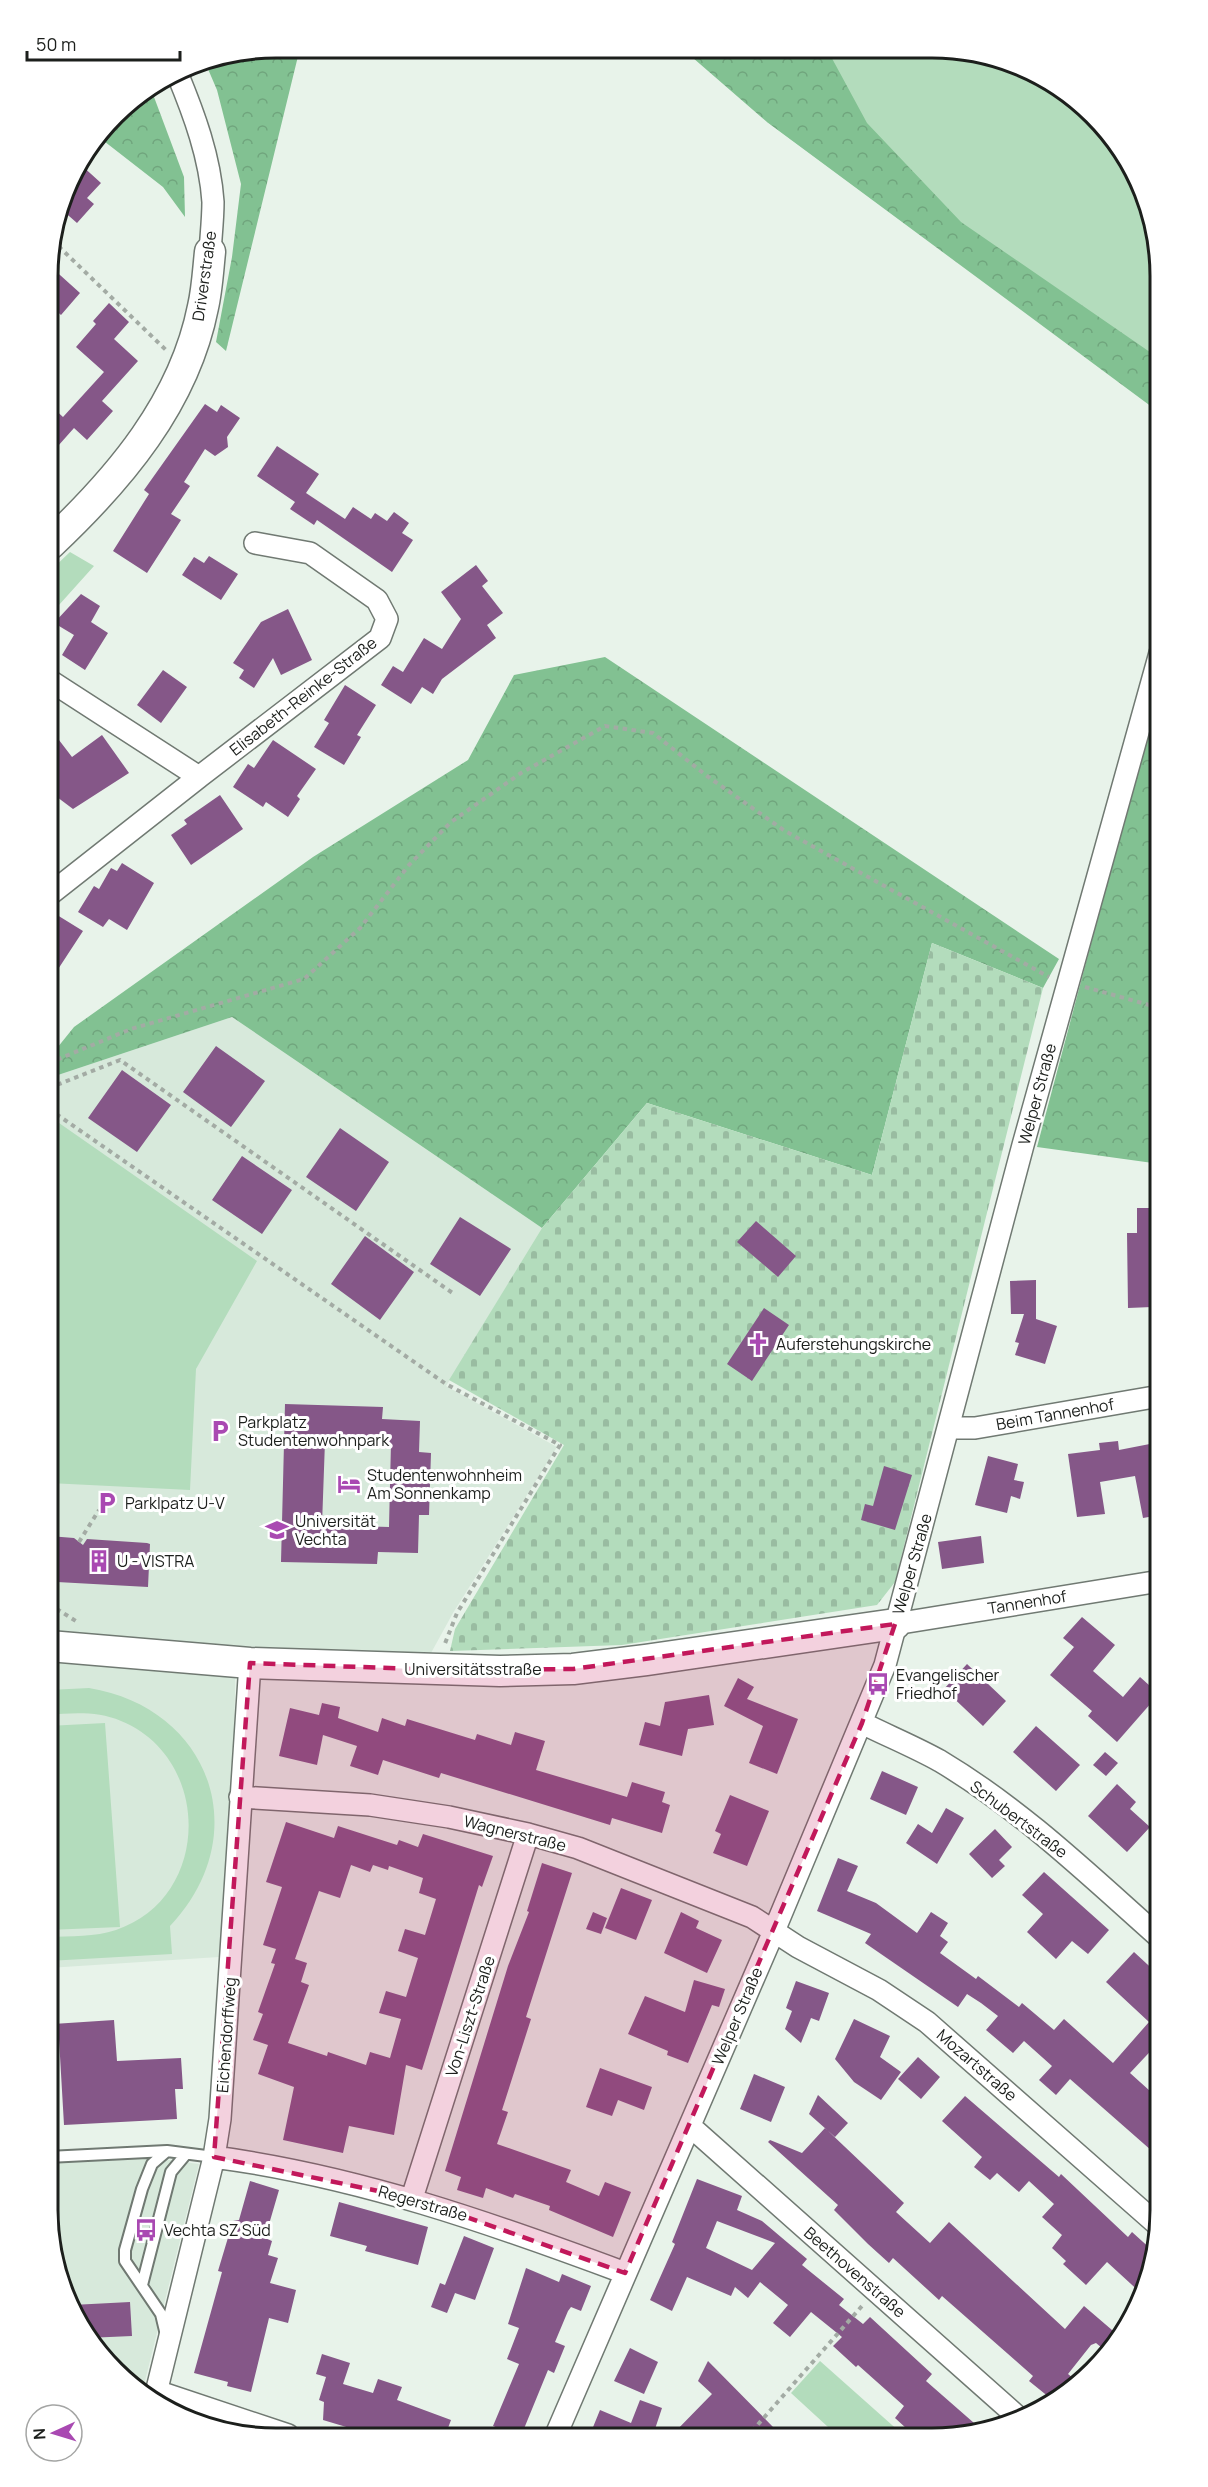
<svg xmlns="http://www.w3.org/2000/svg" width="1208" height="2487" viewBox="0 0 1208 2487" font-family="Manrope,sans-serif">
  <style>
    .built { fill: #d7e9db }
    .green { fill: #b3dcbc }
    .forest { fill: url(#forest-crowns) }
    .cemetery { fill: url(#cemetery-stones) }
    .building { fill: #855788; fill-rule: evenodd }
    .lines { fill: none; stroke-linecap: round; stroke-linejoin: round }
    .lane-casing { stroke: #707972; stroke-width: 14 }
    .street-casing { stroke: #707972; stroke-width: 24 }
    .secondary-casing { stroke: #707972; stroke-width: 33 }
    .path { stroke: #a3aba4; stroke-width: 4; stroke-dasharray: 4.5 4.5; stroke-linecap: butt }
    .lane { stroke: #fff; stroke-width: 10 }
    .street { stroke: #fff; stroke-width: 21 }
    .secondary { stroke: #fff; stroke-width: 30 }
    .marked { fill: #c2185b; fill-opacity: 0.2; stroke: #c2185b; stroke-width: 4.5; stroke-dasharray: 12 8; stroke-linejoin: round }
    .labels { text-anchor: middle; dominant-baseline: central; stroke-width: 6; stroke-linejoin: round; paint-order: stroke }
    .street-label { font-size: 16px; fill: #1c1f1c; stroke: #fff }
    .poi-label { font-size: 16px; fill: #1c1f1c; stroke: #fff; text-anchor: start }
    .rim { fill: none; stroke: #1c1f1c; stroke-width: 3 }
  </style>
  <defs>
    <pattern id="forest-crowns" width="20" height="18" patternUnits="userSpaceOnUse" patternTransform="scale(1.5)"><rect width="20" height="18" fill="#82c192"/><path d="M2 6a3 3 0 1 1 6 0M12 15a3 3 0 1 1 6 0" fill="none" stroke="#70a57d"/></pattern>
    <pattern id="cemetery-stones" width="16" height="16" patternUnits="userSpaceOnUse" patternTransform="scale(1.5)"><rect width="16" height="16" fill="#b3dcbc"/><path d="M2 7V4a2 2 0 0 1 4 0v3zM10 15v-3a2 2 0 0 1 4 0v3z" fill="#99bca1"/></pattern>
  </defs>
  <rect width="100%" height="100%" fill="#e8f3ea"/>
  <path class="built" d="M232 1017 542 1228 446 1386 557 1447 453 1613 431 1653 236 1646 233 1785 219 1957 48 1968 49 1078Z
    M154 2158 199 2164 142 2393 126 2382 86 2337 56 2270 48 2210V2163Z"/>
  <path class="green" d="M828 51 976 52 1033 72 1082 105 1122 150 1152 217 1160 277V410L767 122Z
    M70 552 94 566 50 615V571Z
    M49 1116 257 1261 196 1369 190 1490 49 1483Z
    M89 1688C211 1708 256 1835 170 1926L172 1954 48 1961V1937C71 1936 95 1937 116 1930 212 1898 212 1758 121 1721 97 1711 73 1713 48 1715L49 1690Z
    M105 1723 120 1927 48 1930V1726Z
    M820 2361 901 2433 896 2439 840 2438 791 2393Z"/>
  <path class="forest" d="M277 48H300L226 351 216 342 232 257 241 184 217 90 205 62Z
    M685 51H828L867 123 961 222 1160 359V413L767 122Z
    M151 89 184 177 185 217 163 187 100 138 126 105Z
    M605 657 1059 959 1043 988 932 943 872 1175 647 1103 542 1228 232 1017 49 1078V1058L74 1027 313 857 468 760 514 675Z
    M1160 684V1164L1037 1147Z"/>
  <path class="cemetery" d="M932 943 1043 988 895 1582 877 1605 622 1645 450 1651 455 1629 564 1445 449 1380 542 1228 647 1103 872 1175Z"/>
  <path class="building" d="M80 164 101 183 87 198 94 204 77 223 61 209 72 175Z
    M50 266 80 293 61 315 50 305Z
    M109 303 129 322 114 339 138 361 102 401 113 411 87 440 74 428 50 455V405L63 417 104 372 76 347 96 324 93 321Z
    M205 404 217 412 221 405 240 418 227 437 228 447 215 456 205 449 184 482 190 486 171 514 181 520 147 573 113 551 149 494 144 490Z
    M277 446 319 474 306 493 345 519 353 507 371 519 375 513 387 521 394 512 409 523 402 533 413 540 392 572 317 520 314 525 290 509 295 502 257 476Z
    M209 556 238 574 221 600 182 575 194 557 204 563Z
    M476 565 488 581 482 586 503 613 487 625 496 638 442 679 433 694 422 687 411 704 381 685 393 666 403 672 424 638 442 649 461 619 441 592Z
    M81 594 100 606 91 622 108 633 85 670 62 655 74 635 54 623Z
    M288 609 312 660 281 675 273 658 254 688 239 678 244 670 233 663 261 622Z
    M163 670 187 687 161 723 137 705Z
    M345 685 376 705 357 735 361 737 344 765 314 747 329 723 324 720Z
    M49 727 72 757 102 735 129 773 73 809 49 791Z
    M273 740 316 769 297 796 300 799 288 817 266 802 263 807 233 787 248 764 254 768Z
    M220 795 243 829 191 865 171 835 187 824 184 820Z
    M122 863 154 883 127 930 109 919 103 927 78 912 94 886 99 889 111 868 117 871Z
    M49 910 83 931 49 983Z
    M216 1046 265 1081 231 1127 183 1092Z
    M122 1070 171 1105 137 1152 88 1118Z
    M340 1128 389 1162 356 1211 306 1177Z
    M242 1156 292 1190 262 1234 212 1200Z
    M1137 1208H1160V1293H1152V1307L1128 1308 1127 1233H1137Z
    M460 1217 511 1249 480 1296 430 1264Z
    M756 1221 796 1256 778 1277 737 1242Z
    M365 1236 414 1272 380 1320 331 1284Z
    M1036 1280V1319L1057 1326 1045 1364 1015 1355 1019 1343 1015 1342 1024 1314H1011L1010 1281Z
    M764 1308 789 1325 752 1381 727 1364Z
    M285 1404 383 1407 382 1419 420 1421 419 1452 431 1453 429 1515H419L418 1553 378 1552 377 1564 281 1562ZM325 1441 391 1443 389 1527 322 1525Z
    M1118 1441 1119 1450 1160 1442V1515L1143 1518 1135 1476 1100 1482 1105 1514 1077 1517 1068 1454 1100 1450 1099 1443Z
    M988 1456 1018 1464 1014 1480 1024 1482 1020 1499 1011 1496 1007 1513 975 1505Z
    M884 1466 912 1475 895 1530 861 1520 865 1504 873 1506Z
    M49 1536 74 1538 83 1545 87 1539 147 1543 150 1544 148 1587 57 1582 49 1577Z
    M981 1536 984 1563 942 1569 938 1542Z
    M1082 1617 1115 1645 1093 1671 1123 1697 1140 1677 1159 1694 1117 1742 1088 1716 1092 1711 1050 1675 1074 1647 1063 1638Z
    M967 1664 1006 1701 983 1726 944 1689Z
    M738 1678 754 1687 747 1699 798 1719 777 1774 749 1763 763 1726 724 1706Z
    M709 1695 714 1725 688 1729 682 1756 639 1745 645 1722 660 1726 665 1702Z
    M322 1703 340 1707 338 1718 378 1732 382 1718 405 1726 407 1719 475 1740 477 1734 511 1745 515 1732 545 1741 536 1770 627 1797 632 1782 665 1792 662 1802 670 1805 662 1833 612 1818 610 1825 441 1773 439 1778 383 1760 378 1775 350 1766 357 1746 323 1735 317 1765 279 1756 290 1708 319 1715Z
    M1036 1726 1080 1765 1056 1791 1013 1752Z
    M1105 1752 1118 1763 1106 1776 1093 1765Z
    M882 1771 918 1787 906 1815 870 1799Z
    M1117 1784 1136 1802 1130 1809 1150 1827 1127 1852 1088 1816Z
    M730 1795 769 1811 747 1866 713 1853 721 1834 715 1831Z
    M946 1808 964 1818 937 1864 906 1843 918 1824 932 1833Z
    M286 1822 334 1838 338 1826 397 1845 399 1840 418 1847 423 1834 493 1856 482 1887 479 1885 422 2070 406 2065 394 2135 349 2126 343 2153 283 2140 294 2087 258 2074 268 2045 253 2040 263 2014 258 2012 275 1964 271 1963 276 1949 263 1945 282 1887 266 1882ZM351 1865 370 1872 373 1865 388 1870 389 1866 423 1878 419 1893 436 1899 425 1935 405 1929 398 1951 418 1958 406 1997 386 1991 379 2013 401 2019 390 2058 370 2052 366 2065 328 2052 327 2056 288 2043 309 1985 301 1982 307 1963 295 1959 319 1891 340 1898Z
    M995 1829 1012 1847 999 1860 1005 1866 992 1878 969 1854Z
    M838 1858 858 1866 847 1891 876 1903 917 1933 931 1912 948 1923 940 1936 948 1942 940 1953 976 1979 978 1976 1019 2007 1022 2003 1054 2030 1064 2019 1113 2063 1149 2022 1106 1982 1134 1952 1160 1976V2041L1130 2073 1160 2100V2158L1070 2079 1056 2095 1039 2080 1052 2066 1024 2041 1013 2053 986 2030 998 2016 981 2003 967 1994 958 2007 865 1943 871 1934 817 1911Z
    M542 1863 572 1873 526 2017 531 2019 502 2110 508 2112 497 2144 571 2170 566 2182 599 2196 605 2182 631 2192 613 2237 549 2210 550 2206 515 2194 513 2198 486 2188 483 2198 457 2190 461 2177 445 2171 508 1966 529 1912 527 1911Z
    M1044 1872 1109 1930 1088 1954 1072 1941 1056 1959 1027 1932 1043 1914 1022 1895Z
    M621 1888 652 1900 636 1940 605 1928Z
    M593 1912 607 1918 601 1934 586 1929Z
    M681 1912 699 1921 696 1928 722 1940 707 1973 664 1953Z
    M694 1980 725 1989 719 2007 712 2005 688 2063 667 2055 668 2051 628 2034 645 1996 685 2012Z
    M796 1981 829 1993 819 2021 811 2018 801 2043 785 2029 792 2011 786 2008Z
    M854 2019 890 2036 880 2057 901 2072 881 2100 854 2082 835 2059Z
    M114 2020 117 2061 181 2058 183 2089H175L177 2119 64 2125 59 2039H54L53 2024Z
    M918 2057 940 2077 921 2099 898 2079Z
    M600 2068 652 2087 644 2110 618 2100 612 2116 586 2107Z
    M754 2074 785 2087 771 2122 740 2109Z
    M818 2095 848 2123 835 2137 809 2114Z
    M965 2096 1059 2177 1061 2174 1128 2237 1132 2232 1153 2251 1143 2295 1107 2262 1086 2285 1063 2264 1066 2261 1052 2248 1062 2235 1042 2217 1054 2204 1029 2181 1019 2192 997 2173 990 2180 974 2167 982 2157 942 2121Z
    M825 2128 904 2203 896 2212 930 2243 949 2222 1065 2329 1084 2306 1119 2336 1108 2353 1096 2343 1091 2345 1068 2374 1079 2383 1055 2402 1029 2381 1033 2376 942 2296 939 2300 893 2258 889 2263 868 2244 834 2210 838 2205 768 2142 770 2140 802 2153Z
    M697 2179 742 2196 737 2210 762 2221 807 2259 802 2265 844 2299 839 2305 863 2324 870 2317 932 2374 926 2381 974 2423 962 2435 918 2439 895 2418 904 2406 858 2365 856 2367 833 2346 842 2337 811 2312 790 2337 773 2323 788 2305 760 2282 748 2298 735 2287 731 2296 687 2277 672 2311 650 2300 675 2244 672 2242ZM717 2221 775 2243 752 2270 706 2248Z
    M250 2181 279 2190 265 2238 272 2241 268 2255 278 2258 270 2283 296 2290 288 2323 269 2318 251 2392 227 2386 228 2382 194 2373 222 2272 218 2271 233 2221 239 2220Z
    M339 2202 428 2227 418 2265 365 2251 367 2246 330 2236Z
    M464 2236 494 2248 475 2300 455 2293 447 2313 431 2307 440 2283 445 2285Z
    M526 2268 559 2282 562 2274 591 2286 581 2311 571 2307 568 2311 555 2342 565 2346 554 2373 548 2370 521 2436H494L498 2428 493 2426 519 2364 507 2359 519 2328 508 2324Z
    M130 2302 132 2336 87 2338 72 2305Z
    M630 2348 658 2362 644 2394 614 2381Z
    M322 2354 350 2363 343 2384 373 2393 378 2379 402 2387 397 2400 451 2420 445 2436 362 2435 363 2432 323 2420 324 2402 319 2400 326 2377 316 2374Z
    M708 2361 773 2427 783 2438 670 2437 712 2394 698 2381Z
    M640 2400 662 2408 654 2432 665 2437H589L600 2410 631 2423Z"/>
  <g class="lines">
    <g class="lane-casing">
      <path id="lane" d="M48 2157 167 2151 214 2157
        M142 2285 171 2172 186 2154
        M166 2335 161 2314 125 2261V2250L142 2189 152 2164 167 2151"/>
    </g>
    <g class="street-casing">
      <path id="street" d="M177 73C194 114 210 157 213 202 213 218 211 236 210 252
        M199 777 380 638 387 619 377 600 310 553 255 543
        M49 895 199 777 49 680
        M949 1428H975L1160 1396
        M895 1624 1160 1581
        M862 1723C888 1736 915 1747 940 1761 1022 1810 1089 1875 1160 1938
        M240 1797 370 1805 449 1817 528 1834 578 1848 752 1917 798 1947 879 1990 927 2022 1159 2226
        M690 2126 1019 2418
        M214 2157C357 2176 491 2223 625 2273
        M412 2198 528 1834
        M156 2391 288 2435
        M154 2401 214 2157 220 2119 250 1663
        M555 2437 774 1931 885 1665 1023 1145 1160 653"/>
    </g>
    <g class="secondary-casing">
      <path id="secondary" d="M50 544C119 479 184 403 203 307 207 290 208 271 210 252
        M49 1646 250 1663 500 1671 573 1669 646 1660 895 1624"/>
    </g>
    <path class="path" d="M52 240 166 350
      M1085 987 1160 1008
      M49 1063 131 1029 304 979 360 928 409 865 451 822 521 773 605 726 653 733 707 776 785 831 1049 977
      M49 1088 120 1060 454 1294
      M49 1109 446 1384 560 1445 457 1613 444 1646
      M79 1542 99 1510
      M49 1582 51 1579
      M49 1604 79 1623
      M746 2438 862 2306"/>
    <use href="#lane" class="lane"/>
    <use href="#street" class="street"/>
    <use href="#secondary" class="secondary"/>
  </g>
  <path class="marked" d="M895 1624 862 1723 625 2273 412 2198 214 2157 250 1663 443 1670 573 1669Z"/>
  <defs>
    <g id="church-bare" transform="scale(1.8)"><path d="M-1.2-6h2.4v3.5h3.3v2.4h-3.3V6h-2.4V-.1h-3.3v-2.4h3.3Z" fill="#a949b2" stroke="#fff" stroke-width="2.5" paint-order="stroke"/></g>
    <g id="parking-bare" transform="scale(1.8)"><path d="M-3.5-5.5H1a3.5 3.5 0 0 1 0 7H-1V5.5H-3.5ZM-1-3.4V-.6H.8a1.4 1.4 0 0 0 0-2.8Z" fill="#a949b2" stroke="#fff" stroke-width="2.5" paint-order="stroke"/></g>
    <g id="hotel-bare" transform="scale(1.8)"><path d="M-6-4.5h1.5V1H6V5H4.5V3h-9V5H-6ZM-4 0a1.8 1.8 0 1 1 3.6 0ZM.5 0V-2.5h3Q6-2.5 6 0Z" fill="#a949b2" stroke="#fff" stroke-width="2.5" paint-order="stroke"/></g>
    <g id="university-bare" transform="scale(1.8)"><path d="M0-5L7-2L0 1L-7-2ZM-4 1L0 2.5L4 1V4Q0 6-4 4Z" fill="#a949b2" stroke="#fff" stroke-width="2.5" paint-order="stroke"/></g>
    <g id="building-bare" transform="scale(1.8)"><path d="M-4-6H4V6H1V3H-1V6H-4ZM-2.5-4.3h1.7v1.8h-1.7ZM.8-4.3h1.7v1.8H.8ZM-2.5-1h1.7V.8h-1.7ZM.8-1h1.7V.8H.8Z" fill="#a949b2" stroke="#fff" stroke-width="2.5" paint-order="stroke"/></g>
    <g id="bus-bare" transform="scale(1.8)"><path d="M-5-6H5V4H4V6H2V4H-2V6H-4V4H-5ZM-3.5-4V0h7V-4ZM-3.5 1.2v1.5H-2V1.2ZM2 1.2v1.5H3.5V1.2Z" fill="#a949b2" stroke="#fff" stroke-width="2.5" paint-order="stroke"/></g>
  </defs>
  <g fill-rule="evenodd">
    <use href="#church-bare" x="758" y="1344"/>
    <use href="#parking-bare" x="220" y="1431"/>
    <use href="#hotel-bare" x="349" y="1484"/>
    <use href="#parking-bare" x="107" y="1503"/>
    <use href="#university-bare" x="277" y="1530"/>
    <use href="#building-bare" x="99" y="1561"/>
    <use href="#bus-bare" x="878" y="1684"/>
    <use href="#bus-bare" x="146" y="2230"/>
  </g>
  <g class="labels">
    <g class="street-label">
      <text transform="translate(204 276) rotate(-82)">Driverstraße</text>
      <text transform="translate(303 696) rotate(-38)">Elisabeth-Reinke-Straße</text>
      <text transform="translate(1037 1094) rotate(-75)">Welper Straße</text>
      <text transform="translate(1055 1414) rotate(-10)">Beim Tannenhof</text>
      <text transform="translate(912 1564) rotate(-74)">Welper Straße</text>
      <text transform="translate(1027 1602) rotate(-9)">Tannenhof</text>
      <text x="473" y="1669">Universitätsstraße</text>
      <text transform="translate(1019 1819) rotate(37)">Schubertstraße</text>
      <text transform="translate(515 1833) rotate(14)">Wagnerstraße</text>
      <text transform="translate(470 2016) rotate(-72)">Von-Liszt-Straße</text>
      <text transform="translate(737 2016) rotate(-67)">Welper Straße</text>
      <text transform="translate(226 2035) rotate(-86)">Eichendorffweg</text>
      <text transform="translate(977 2065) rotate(41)">Mozartstraße</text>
      <text transform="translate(423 2203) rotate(16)">Regerstraße</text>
      <text transform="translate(855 2272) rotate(41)">Beethovenstraße</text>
    </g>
    <g class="poi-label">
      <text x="776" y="1344">Auferstehungskirche</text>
      <text x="238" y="1422">Parkplatz<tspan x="238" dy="18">Studentenwohnpark</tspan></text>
      <text x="367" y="1475">Studentenwohnheim<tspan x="367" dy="18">Am Sonnenkamp</tspan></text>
      <text x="125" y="1503">Parklpatz U-V</text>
      <text x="295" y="1521">Universität<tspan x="295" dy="18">Vechta</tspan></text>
      <text x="117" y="1561">U - VISTRA</text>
      <text x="896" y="1675">Evangelischer<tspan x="896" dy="18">Friedhof</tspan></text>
      <text x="164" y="2230">Vechta SZ Süd</text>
    </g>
  </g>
  <path d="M0 0H1208V2487H0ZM276 58H932A218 218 0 0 1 1150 276V2210A218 218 0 0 1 932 2428H276A218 218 0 0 1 58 2210V276A218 218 0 0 1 276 58Z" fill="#fff" fill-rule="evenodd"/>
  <path class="rim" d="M276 58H932A218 218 0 0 1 1150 276V2210A218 218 0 0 1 932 2428H276A218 218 0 0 1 58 2210V276A218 218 0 0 1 276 58Z"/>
  <g transform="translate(54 2433) rotate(266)"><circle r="28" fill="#ffffff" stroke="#a4a5a4" stroke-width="1.5"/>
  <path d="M0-4.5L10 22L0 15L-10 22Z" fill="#a949b2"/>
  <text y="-9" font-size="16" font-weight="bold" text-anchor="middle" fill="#1c1f1c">N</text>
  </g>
  <path d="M27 51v9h153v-9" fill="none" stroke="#1c1f1c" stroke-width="3"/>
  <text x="36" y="51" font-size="18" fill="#1c1f1c" stroke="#ffffff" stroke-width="4.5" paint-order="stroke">50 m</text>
</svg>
